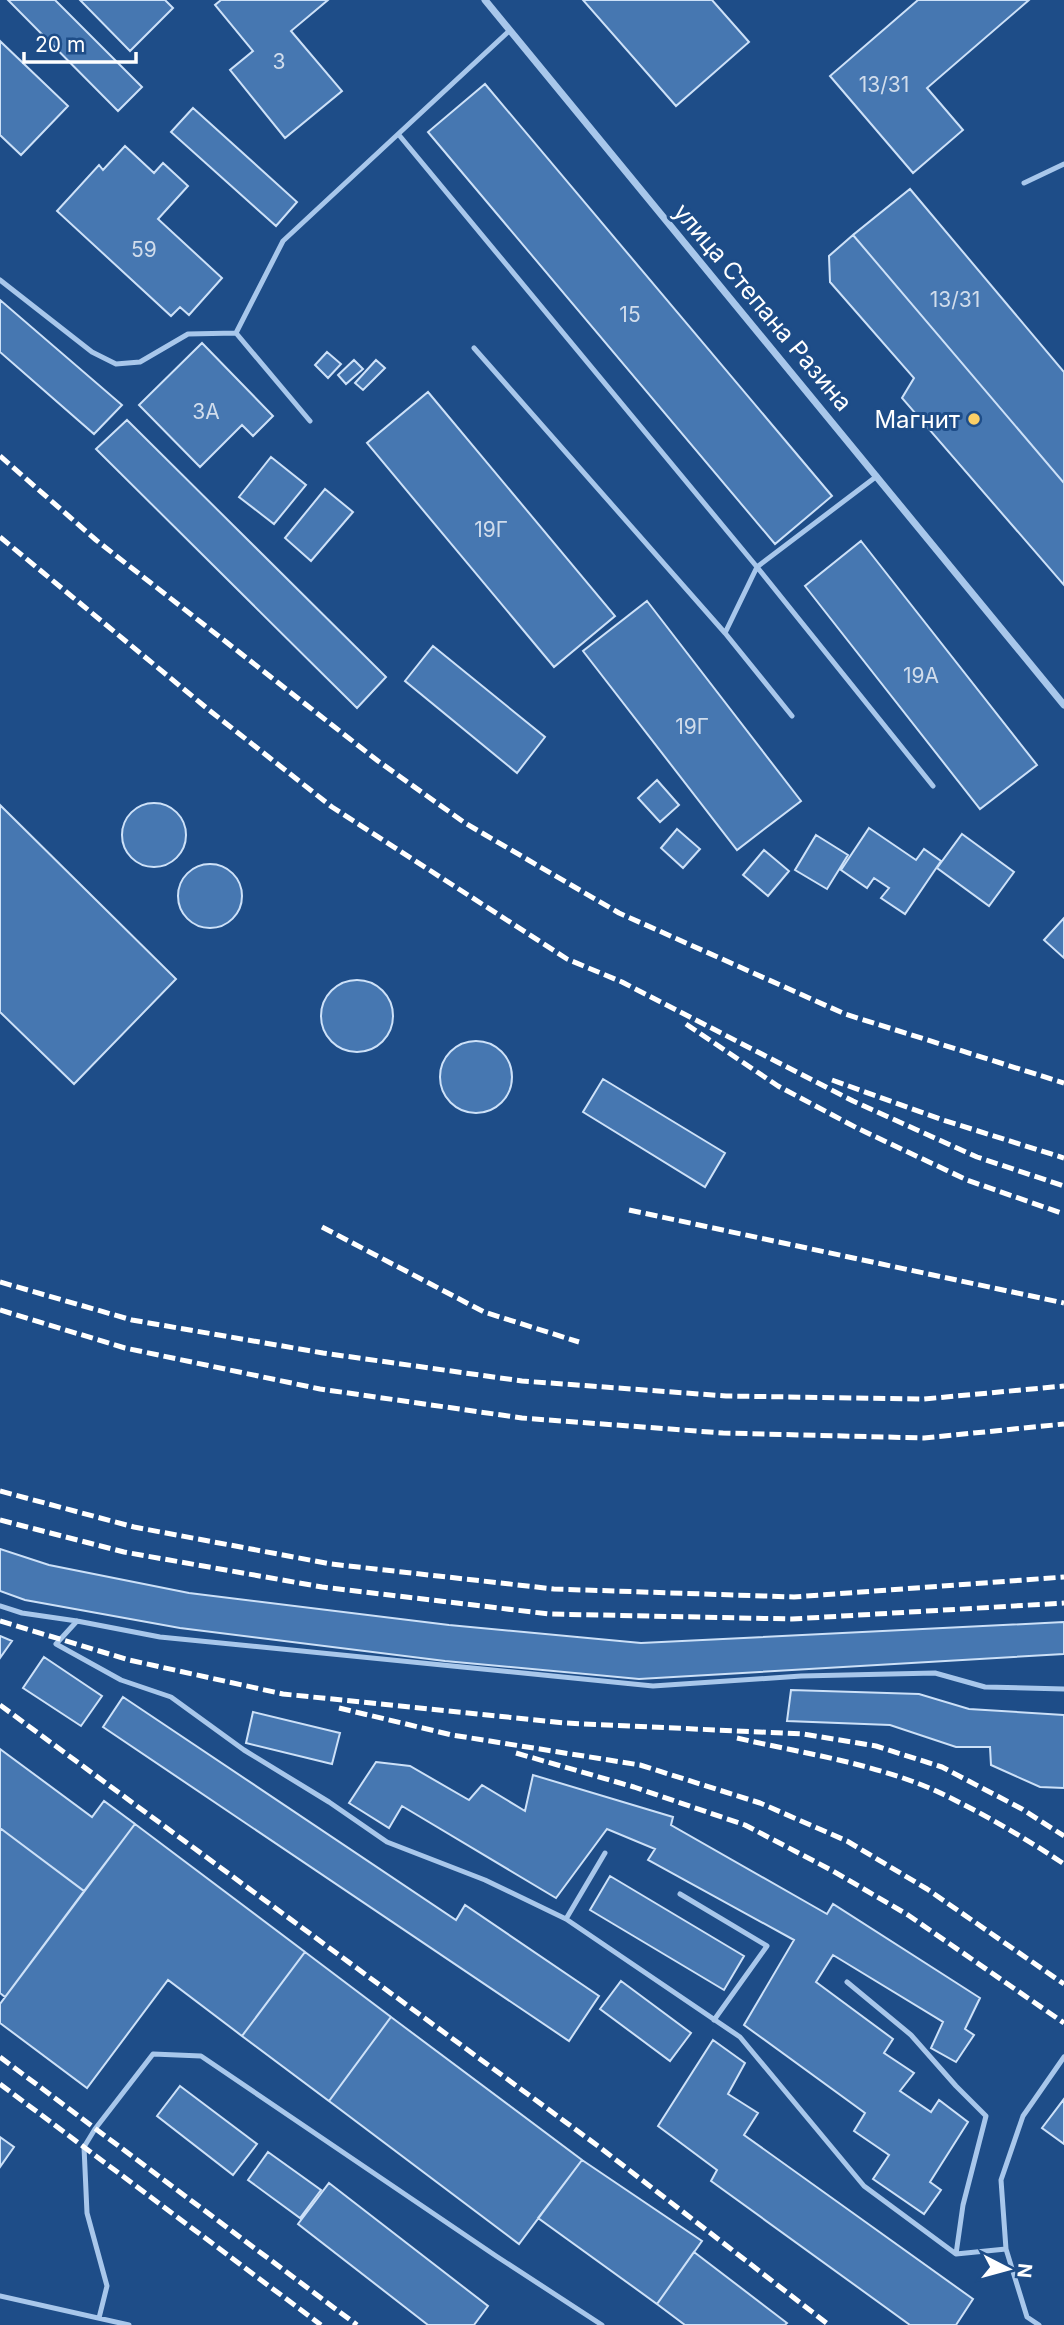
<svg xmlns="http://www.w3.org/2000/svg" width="1064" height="2325" viewBox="0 0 1064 2325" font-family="Inter,sans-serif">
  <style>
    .building { fill: #4677b1; stroke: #cde1f8; stroke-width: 2 }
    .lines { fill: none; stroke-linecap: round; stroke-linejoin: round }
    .lane { stroke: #a8c7eb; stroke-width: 5 }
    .street { stroke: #a8c7eb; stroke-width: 7 }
    .rail { stroke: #fff; stroke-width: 5; stroke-dasharray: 12 5; stroke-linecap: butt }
    .poi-dot { fill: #facf67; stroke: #1e4d88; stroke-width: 2.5 }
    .labels { text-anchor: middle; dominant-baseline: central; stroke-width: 6; stroke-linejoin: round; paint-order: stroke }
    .number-label { font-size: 21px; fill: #d1ddec }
    .street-label { font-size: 24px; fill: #fff; stroke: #1e4d88 }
    .poi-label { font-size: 24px; fill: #fff; stroke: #1e4d88; text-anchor: end }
  </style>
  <rect width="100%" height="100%" fill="#1e4d88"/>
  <path class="building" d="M8 0H55L142 87 118 111Z
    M80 0H165L173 8 130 51Z
    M221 0H328L291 31 342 91 285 138 230 70 253 51 215 5Z
    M583 0H712L749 42 676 106Z
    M918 0H1029L927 88 963 130 913 173 830 76Z
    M0 41 68 106 21 155 0 135Z
    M485 84 832 496 775 544 428 132Z
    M193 108 297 202 276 226 171 132Z
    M125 146 154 173 163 163 188 186 158 219 222 278 189 315 180 307 171 316 57 211 99 165 103 170Z
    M910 189 1064 372V483L853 235Z
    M853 235 1064 483V585L902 398 914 378 830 282 829 256Z
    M0 300 122 405 94 434 0 352Z
    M202 343 273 416 253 436 242 425 200 467 139 405Z
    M327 352 341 364 328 378 315 365Z
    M354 360 363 369 346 384 338 375Z
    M376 360 385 368 363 390 355 383Z
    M428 392 615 616 554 667 367 443Z
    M127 420 386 677 357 708 96 449Z
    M271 457 306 485 274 524 239 497Z
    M325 489 353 512 311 561 285 538Z
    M861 541 1037 765 980 809 805 586Z
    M647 601 801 801 737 850 583 651Z
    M433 646 545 737 517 773 405 681Z
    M657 780 679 805 660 822 638 798Z
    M122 835a32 32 0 1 1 64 0a32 32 0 1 1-64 0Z
    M0 805 176 979 74 1084 0 1012Z
    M869 828 916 860 924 849 941 861 905 914 881 898 889 888 874 878 867 888 841 870Z
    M677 829 700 849 683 868 661 848Z
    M962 834 1014 872 989 906 937 868Z
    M816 835 848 855 827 889 795 870Z
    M764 850 789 871 768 896 743 875Z
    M178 896a32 32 0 1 1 64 0a32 32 0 1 1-64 0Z
    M1064 918V958L1044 940Z
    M321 1016a36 36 0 1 1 72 0a36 36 0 1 1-72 0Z
    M440 1077a36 36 0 1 1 72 0a36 36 0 1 1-72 0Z
    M603 1079 725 1153 705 1187 583 1112Z
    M0 1549 49 1565 189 1593 449 1625 641 1643 1064 1622V1654L639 1679 445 1661 180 1628 25 1600 0 1591Z
    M0 1636 12 1641 0 1658Z
    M44 1657 102 1696 81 1726 23 1688Z
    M791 1690 919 1694 969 1709 1064 1715V1788L1040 1787 991 1765 990 1747H956L890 1725 787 1721Z
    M123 1697 456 1920 465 1905 599 1996 569 2041 103 1727Z
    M253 1712 340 1733 332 1764 246 1743Z
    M0 1749 92 1817 104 1801 135 1824 84 1891 0 1828Z
    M376 1762 410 1766 469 1800 482 1785 525 1811 533 1775 673 1817 671 1825 827 1914 833 1904 980 1998 965 2029 974 2035 956 2062 931 2048 943 2022 833 1955 816 1982 893 2039 884 2053 914 2073 900 2091 931 2112 939 2100 968 2122 930 2182 941 2190 924 2214 873 2179 889 2155 854 2131 865 2113 744 2025 794 1940 648 1860 655 1849 607 1829 556 1898 402 1806 389 1828 349 1803Z
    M135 1824 305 1952 242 2036 168 1980 87 2088 0 2023V2004Z
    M0 1828 84 1891 5 1997 0 1993Z
    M610 1876 744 1956 724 1990 590 1910Z
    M305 1952 391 2017 329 2101 242 2036Z
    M621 1981 691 2033 670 2061 600 2009Z
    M391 2017 582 2160 519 2244 329 2101Z
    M713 2040 745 2063 728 2094 758 2113 744 2135 973 2299 956 2325H910L711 2181 717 2170 658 2126Z
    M180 2086 257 2144 233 2175 157 2116Z
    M1064 2099V2144L1042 2128Z
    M0 2137 14 2147 0 2167Z
    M268 2152 321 2190 300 2218 248 2180Z
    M582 2160 702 2241 657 2304 538 2218Z
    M329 2183 488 2306 474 2325H428L298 2224Z
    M694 2252 787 2323 785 2325H685L657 2304Z"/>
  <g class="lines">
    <path class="lane" d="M399 135 757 567 933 786
      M1024 183 1064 164
      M0 280 92 352 116 364 140 362 188 334 236 333 283 241 509 31
      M236 333 310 421
      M474 348 725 633
      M792 716 725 633 757 567 877 476
      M0 1606 22 1613 77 1621 160 1637 653 1686 801 1676 935 1673 985 1687 1064 1689
      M77 1621 56 1644 121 1680 171 1697 244 1750 329 1802 387 1842 485 1880 566 1919 740 2037 864 2186 956 2254 1006 2249
      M680 1894 767 1946 714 2020
      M566 1919 605 1853
      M847 1982 911 2035 956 2086 986 2116 963 2205 956 2254
      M0 2296 129 2325
      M99 2318 107 2286 87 2213 84 2147 95 2129 153 2054 201 2056 496 2256 602 2325
      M1039 2325 1027 2317 1006 2249 1001 2180 1023 2116 1064 2057"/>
    <path class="street" d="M485 0 1064 705"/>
    <path class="rail" d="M0 456 96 540 378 761 465 823 619 913 845 1014 1064 1083
      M0 537 209 710 332 807 567 959 622 982 853 1101 977 1157 1064 1186
      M686 1024 778 1086 857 1128 967 1180 1064 1214
      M832 1080 943 1120 1064 1158
      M629 1210 1064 1303
      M322 1227 484 1312 579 1342
      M0 1282 132 1320 323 1353 522 1381 726 1396 924 1399 1064 1386
      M0 1310 125 1348 320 1389 522 1418 723 1433 924 1438 1064 1424
      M0 1491 134 1527 331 1564 554 1589 794 1597 1064 1577
      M0 1520 124 1552 322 1587 549 1614 792 1619 1064 1603
      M0 1621 129 1660 283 1694 565 1723 803 1734 876 1746 942 1767 1022 1809 1064 1836
      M0 1705 598 2146 829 2325
      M339 1708 452 1735 640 1765 760 1803 847 1841 927 1889 1064 1984
      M737 1738C802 1753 872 1763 934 1790 979 1811 1022 1836 1064 1864
      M516 1753 634 1787 745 1825 833 1871 908 1915 1064 2023
      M0 2057 357 2325
      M0 2084 321 2325"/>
  </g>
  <circle class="poi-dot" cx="974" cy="419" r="7"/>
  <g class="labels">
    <g class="number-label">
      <text x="279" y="61">3</text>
      <text x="884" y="84">13/31</text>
      <text x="144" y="249">59</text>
      <text x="955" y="299">13/31</text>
      <text x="630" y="314">15</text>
      <text x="206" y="411">3А</text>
      <text x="491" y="529">19Г</text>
      <text x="921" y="675">19А</text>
      <text x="692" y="726">19Г</text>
    </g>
    <g class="street-label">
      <text transform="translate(763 307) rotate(50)">улица Степана Разина</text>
    </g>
    <g class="poi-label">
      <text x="960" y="419">Магнит</text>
    </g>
  </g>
  <g transform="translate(1008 2269) rotate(96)" stroke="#1e4d88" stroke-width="5" paint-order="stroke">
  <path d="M0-5L12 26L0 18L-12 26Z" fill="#ffffff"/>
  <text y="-10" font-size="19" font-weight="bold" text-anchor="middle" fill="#ffffff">N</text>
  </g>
  <path d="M24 52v10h112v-10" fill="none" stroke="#ffffff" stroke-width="3.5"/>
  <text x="35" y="52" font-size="21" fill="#ffffff" stroke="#1e4d88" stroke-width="5" paint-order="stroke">20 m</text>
</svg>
